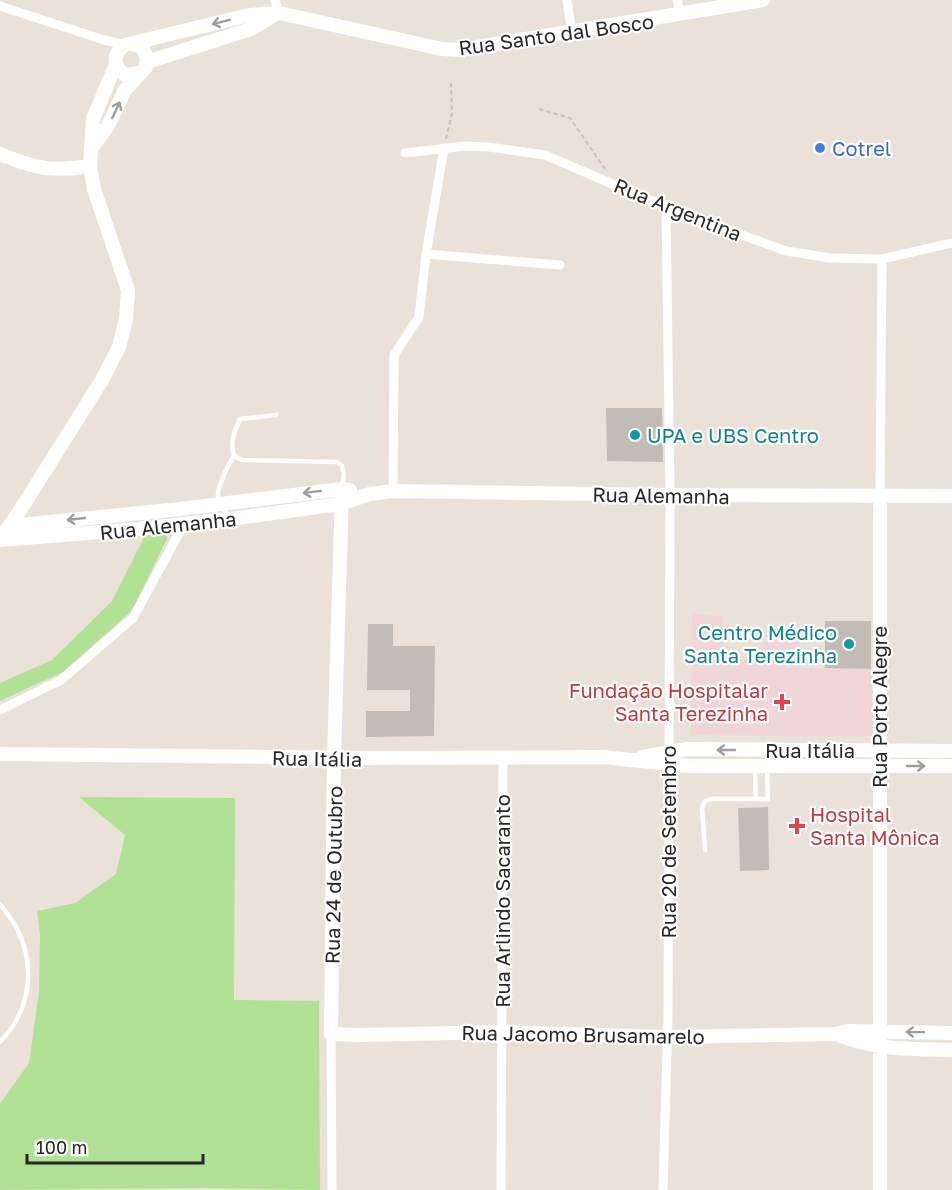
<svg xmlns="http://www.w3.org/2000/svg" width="952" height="1190" viewBox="0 0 952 1190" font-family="'Golos Text',sans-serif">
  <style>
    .medical { fill: #f1d6d7 }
    .green { fill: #b0e195 }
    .building { fill: #c2bcb6 }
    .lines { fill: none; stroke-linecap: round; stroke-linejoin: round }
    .path { stroke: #c3c3c3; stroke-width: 2; stroke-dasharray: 4.5 3; stroke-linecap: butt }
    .lane { stroke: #fff; stroke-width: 4.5 }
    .street { stroke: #fff; stroke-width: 9 }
    .secondary { stroke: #fff; stroke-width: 14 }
    .oneway { stroke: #9e9e9e }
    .shop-dot { fill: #3f7fe0; stroke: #fff; stroke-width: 2 }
    .culture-dot { fill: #0f9aa8; stroke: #fff; stroke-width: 2 }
    .health-dot { fill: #e0444e; stroke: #fff; stroke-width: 2 }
    .labels { text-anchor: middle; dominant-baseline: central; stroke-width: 4.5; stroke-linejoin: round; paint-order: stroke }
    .street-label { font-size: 20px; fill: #272727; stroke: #fff }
    .shop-label { font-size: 20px; fill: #366cbe; stroke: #fff; text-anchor: start }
    .culture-label { font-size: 20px; fill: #0d838f; stroke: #fff; text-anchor: start }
    .health-label { font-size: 20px; fill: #be3a42; stroke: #fff; text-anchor: end }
  </style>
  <rect width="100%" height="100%" fill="#eae2d9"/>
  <path class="medical" d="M692 614 723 616V659H761L763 642H800L799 668 872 669V736L691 735Z"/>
  <path class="green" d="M146 534 166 535 167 539 133 608 127 615 63 672 0 701V683L52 660 112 601Z
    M79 797 235 798 234 1000 319 1001 320 1190 202 1188 0 1190V1104L29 1063 35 1021 39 992 40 935 37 911 75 903 116 874 125 835Z"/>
  <path class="building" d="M606 408H662L663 462 607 461Z
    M825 621H871V669L825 668Z
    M368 624H393V646H435L434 736 366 737V711H410V690H367Z
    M768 807 769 870 740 871 738 808Z"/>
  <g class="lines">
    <path class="path" d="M539 109 570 118 605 169
      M446 139 452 114 451 83"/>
    <path class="lane" d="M276 415 240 419C234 432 230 442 234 456L242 460 337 462 342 466 344 474 342 486
      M228 516C224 509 217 502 218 493 219 484 229 463 234 456
      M755 768 756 798
      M705 850 702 807 705 801 712 799H768L767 768
      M0 904C5 911 12 919 16 927 37 965 30 1012 0 1042"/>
    <path class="street" d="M275 0 279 13
      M567 0 572 33
      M677 0 681 15
      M0 6 104 40 125 45
      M405 153 466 146 489 147 545 155 666 207 786 251 830 258 882 259 952 243
      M426 254 560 265
      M393 491 394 355 419 317 426 254 444 148
      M880 496 882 259
      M0 710 61 680 133 618 184 524
      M331 1034 332 1190
      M501 1190 503 756
      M663 1190 668 1017 670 495 666 207"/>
    <path class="secondary" d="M147 62 251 29 274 15
      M140 73 125 75C113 67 112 54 125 45L249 15 279 13 442 49 459 50 763 0
      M92 147 108 126 125 90 146 67 147 58 143 49 140 46 130 44
      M0 154C36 169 52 172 90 166
      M342 489 334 758 331 1034 360 1035 501 1032 668 1037 836 1034 848 1031 952 1033
      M10 526 180 509 342 489 350 490
      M0 539 19 512 102 380 119 347 126 319 128 290 94 189 90 166 93 119 116 64
      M0 540 138 529 230 519 340 504 370 494 393 491 670 495 952 496
      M0 754 361 758 603 757 689 766H952
      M643 757 687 749 952 751
      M836 1034C871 1050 914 1049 952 1050
      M880 1190V496"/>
  </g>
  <defs><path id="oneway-shaft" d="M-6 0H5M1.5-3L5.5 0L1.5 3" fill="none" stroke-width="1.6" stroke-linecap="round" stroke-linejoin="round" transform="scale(1.5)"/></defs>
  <g class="oneway">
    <use href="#oneway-shaft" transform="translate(221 22) rotate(166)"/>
    <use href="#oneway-shaft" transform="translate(116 110) rotate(-65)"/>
    <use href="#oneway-shaft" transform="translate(312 492) rotate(173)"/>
    <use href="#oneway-shaft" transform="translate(76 519) rotate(174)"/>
    <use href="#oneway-shaft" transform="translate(726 750) rotate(-180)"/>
    <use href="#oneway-shaft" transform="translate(916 766)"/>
    <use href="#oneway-shaft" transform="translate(915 1032) rotate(-179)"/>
  </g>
  <circle class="shop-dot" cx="820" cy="148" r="6"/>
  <g class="culture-dot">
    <circle cx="635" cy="435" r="6"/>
    <circle cx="849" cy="644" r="6"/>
  </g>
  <g class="health-dot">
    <path d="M779 693h6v6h6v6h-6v6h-6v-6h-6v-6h6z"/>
    <path d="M794 817h6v6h6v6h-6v6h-6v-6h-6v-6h6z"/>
  </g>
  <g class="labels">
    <g class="street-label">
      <text transform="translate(556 34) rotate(-8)">Rua Santo dal Bosco</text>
      <text transform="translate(678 209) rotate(22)">Rua Argentina</text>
      <text transform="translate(661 495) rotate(1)">Rua Alemanha</text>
      <text transform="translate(168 525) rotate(-6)">Rua Alemanha</text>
      <text transform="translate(879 707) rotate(-90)">Rua Porto Alegre</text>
      <text x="810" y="750">Rua Itália</text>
      <text transform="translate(317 758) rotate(1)">Rua Itália</text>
      <text transform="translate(668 842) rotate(-90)">Rua 20 de Setembro</text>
      <text transform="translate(333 875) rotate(-89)">Rua 24 de Outubro</text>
      <text transform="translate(502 901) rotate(-90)">Rua Arlindo Sacaranto</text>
      <text transform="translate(583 1034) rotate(1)">Rua Jacomo Brusamarelo</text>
    </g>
    <g class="shop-label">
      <text x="832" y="148">Cotrel</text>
    </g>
    <g class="culture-label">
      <text x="647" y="435">UPA e UBS Centro</text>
      <text x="837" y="632" text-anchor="end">Centro Médico<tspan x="837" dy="23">Santa Terezinha</tspan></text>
    </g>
    <g class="health-label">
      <text x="768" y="690">Fundação Hospitalar<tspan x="768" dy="23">Santa Terezinha</tspan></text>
      <text x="810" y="814" text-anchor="start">Hospital<tspan x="810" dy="23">Santa Mônica</tspan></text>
    </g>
  </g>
  <path d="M27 1154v9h176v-9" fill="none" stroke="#272727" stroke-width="3"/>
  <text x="36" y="1154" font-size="18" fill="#272727" stroke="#ffffff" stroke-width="4.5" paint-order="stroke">100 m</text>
</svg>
